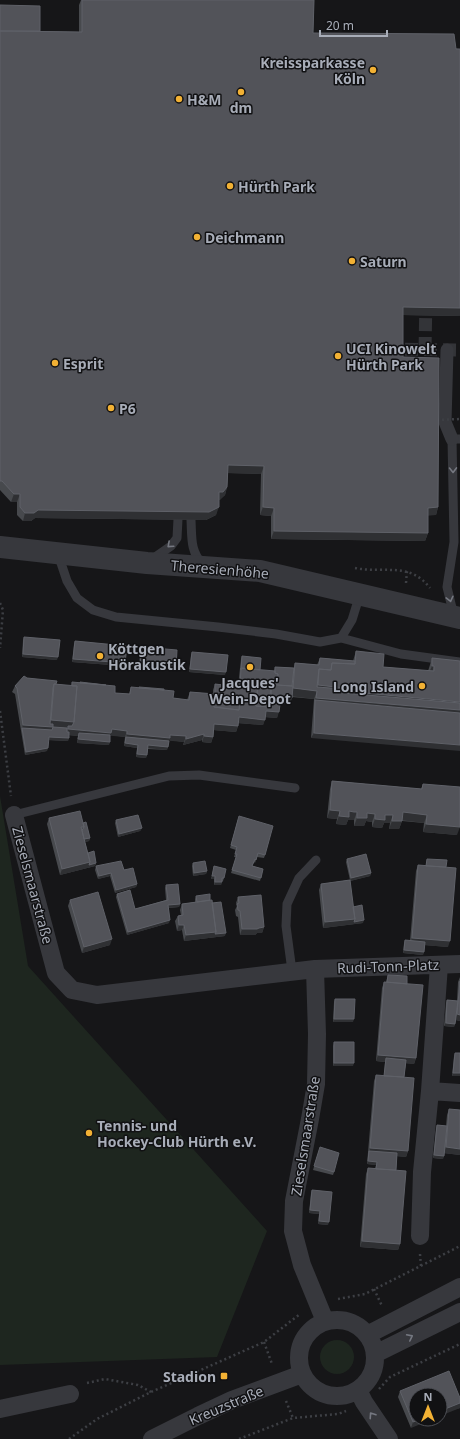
<svg xmlns="http://www.w3.org/2000/svg" width="460" height="1439" viewBox="0 0 460 1439" font-family="'Noto Sans',sans-serif">
  <style>
    .green { fill: #1e261f }
    .lines { fill: none; stroke-linecap: round; stroke-linejoin: round }
    .pedestrian-tunnel { stroke: #333438; stroke-width: 13; stroke-dasharray: 13 6; stroke-linecap: butt }
    .path { stroke: #3d3f44; stroke-width: 2.5; stroke-dasharray: 2 3; stroke-linecap: butt }
    .service { stroke: #37383d; stroke-width: 9 }
    .pedestrian { stroke: #37383d; stroke-width: 13 }
    .minor { stroke: #37383d; stroke-width: 18 }
    .tertiary { stroke: #37383d; stroke-width: 22 }
    .path-bridge { stroke: #3d3f44; stroke-width: 2.5; stroke-dasharray: 2 3; stroke-linecap: butt }
    .wall { fill: #47494d }
    .shaded-wall { fill: #2f3033 }
    .building { fill: #525359; stroke: #5f6168; fill-rule: evenodd }
    .oneway { stroke: #757881 }
    .poi-dot { fill: #f2b134; stroke: #111113; stroke-width: 1.5 }
    .labels { text-anchor: middle; dominant-baseline: central; stroke-width: 3; stroke-linejoin: round; paint-order: stroke }
    .poi-label { font-size: 14px; font-weight: bold; fill: #a8adb8; stroke: #111113; text-anchor: start }
    .street-label { font-size: 14px; fill: #a8adb8; stroke: #111113 }
  </style>
  <rect width="100%" height="100%" fill="#161618"/>
  <path class="green" d="M0 796 28 966 267 1231 217 1357 0 1365Z
    M320 1357a17 17 0 1 1 34 0a17 17 0 1 1-34 0Z"/>
  <g class="lines">
    <path class="pedestrian-tunnel" d="M386 349 460 350
      M425 350 426 297"/>
    <path class="path" d="M355 568C384 574 409 561 430 588
      M406 583 407 571
      M0 603 3 610 0 648
      M0 711 11 796
      M420 1254 421 1266
      M374 1289 382 1306
      M338 1299 365 1294 460 1246
      M264 1342 272 1364
      M87 1383 105 1379 138 1385 151 1392
      M379 1389 390 1377 460 1344
      M286 1401 293 1418
      M69 1439 97 1419 151 1392 264 1342 300 1314
      M239 1439 293 1418 338 1414 346 1411"/>
    <path class="service" d="M191 520C192 538 190 551 203 565
      M58 554 67 581 77 598 93 610 116 617 218 627 276 634 320 642 341 638 352 620 360 594
      M151 560 171 546 177 538 178 519
      M454 616 447 587 454 542 452 439H460
      M341 638 401 654 460 662
      M14 815 169 776 199 775 295 788
      M292 971 286 926 287 904 299 878 316 860"/>
    <path class="pedestrian" d="M447 350 445 422 452 439"/>
    <path class="minor" d="M14 815 56 973 72 990 97 995 315 969 460 964
      M315 969 317 1034 316 1084 310 1119 294 1201 293 1231 302 1265 325 1321
      M430 1091 460 1093
      M420 1236 422 1172 430 1091 439 965
      M299 1358a38 38 0 1 1 76 0a38 38 0 1 1-76 0Z
      M367 1335 460 1287
      M375 1354 460 1312
      M358 1390 364 1402 389 1439
      M0 1409 70 1394
      M152 1439 198 1416 232 1400 302 1374"/>
    <path class="tertiary" d="M0 547 147 563 260 571 460 618"/>
    <path class="path-bridge" d="M437 420 460 419"/>
  </g>
  <path class="wall" d="M81 0H314L313 33 460 49V316L403 315V357L438 507 436 515H428V533L425 541 271 539V516L260 515 261 474 228 473 227 487 225 495 219 500 216 515 206 520 35 518 31 521H23L17 515V502H11L0 490V5L40 31 79 32V5Z
    M24 637 57 660 22 657 23 640Z
    M75 641 124 666 72 662 74 644Z
    M142 647 175 670 139 668 140 650Z
    M356 651 383 667 428 671 429 668 432 658 460 661 311 738 314 699 292 697 290 704 280 703 277 718 265 717 263 725 238 723V726L236 732 214 730 213 737 211 743 202 742V740L183 745 184 742 169 740 167 750 148 749 146 758 136 757 137 748 124 746 125 737 110 735 109 745 77 743 78 736 69 735 68 741 48 740 47 751 25 755 15 694 12 692 15 686 27 678 56 684 71 686 72 682 115 693 129 694 131 687 173 698 187 700 190 692 213 694V690L215 684 238 686 241 659 242 656 260 670 274 671 275 667 294 668 295 663 317 665 320 658 353 661Z
    M192 652 225 675 189 672 191 655Z
    M332 781 421 789 423 784 457 835 423 832 424 823 402 821 399 829H389L390 823H384L382 828 372 827V822L366 821 364 826H354V820H348L346 825 336 824 337 819 327 818 330 789Z
    M49 818 83 823 90 838 89 841 85 842 88 853 96 863 95 866 60 875 47 824Z
    M238 819 265 855 264 858 257 857 255 863 254 862 252 866 263 869 260 881 231 873 236 857H234L236 850 230 848Z
    M116 820 142 828 140 831 118 837 115 823Z
    M347 859 371 873 370 876 350 881 353 907 363 923 323 928 319 890 321 884 350 880 346 862Z
    M427 859 446 867 448 947 425 945 423 955 403 953 404 943 405 940 410 941 416 871 418 865 426 866Z
    M193 863 207 871 206 874 193 876 192 866Z
    M96 866 124 870 137 884 136 887 115 893 110 876 98 879 95 870Z
    M214 866 224 878 223 881H222L221 885H214V879H211Z
    M166 885 180 904 179 907 169 908V923L127 935 116 897 117 894 135 909 166 900 165 888Z
    M196 896 210 900 212 903 225 936 184 941 182 930 177 931 175 921 178 916 181 915 180 910 182 904 195 902V899Z
    M238 897 264 927 262 933H257L255 935H240L238 917 236 916 235 910 237 906 236 903Z
    M70 900 110 945 82 953 68 906Z
    M388 975 407 984 416 1058 414 1064 406 1063 404 1077 408 1151 406 1157 397 1156 396 1170 400 1244 398 1250 360 1247 366 1174 368 1168 375 1169 376 1165 367 1164 374 1081 376 1075 384 1076 385 1062 376 1061 382 988 384 982H386Z
    M460 977V1021L456 1020 454 1027 444 1026 446 1003 447 1000 457 1001 458 982Z
    M335 999 353 1022H333L334 1002Z
    M334 1042 353 1066H333V1046Z
    M455 1053 460 1076H452L454 1056Z
    M449 1109 460 1110V1155L444 1153 443 1159 433 1158 436 1128 437 1125 446 1126 447 1115Z
    M319 1150 334 1172 333 1175 313 1170Z
    M312 1190 328 1225 318 1224 319 1214 309 1213 311 1193Z
    M400 1391 460 1398V1408L416 1419 411 1428 398 1397Z"/>
  <path class="shaded-wall" d="M403 307 460 308V316L400 315Z
    M228 465 264 466 261 474 225 473Z
    M227 487 225 495 220 500H216L219 492Z
    M14 494H20L17 502H11Z
    M219 507 216 515 206 520 35 518 31 521H23L25 513 38 510Z
    M263 507 274 508 271 516 260 515Z
    M438 507 436 515 425 516 428 508Z
    M274 531 428 533 425 541 271 539Z
    M23 654 58 657 57 660 22 657Z
    M73 659 125 663 124 666 72 662Z
    M140 664 176 667 175 670 139 668Z
    M432 666H434L431 676 428 675Z
    M190 669 226 672 225 675 189 672Z
    M258 682 272 683 270 689 257 688Z
    M318 685 344 688 340 697 317 691 314 699 290 696 293 688 316 691Z
    M343 691 460 702V719L315 700 316 698 340 700Z
    M215 694 241 697 239 702 213 700Z
    M281 697 292 698 290 704 279 703Z
    M255 709 279 712 277 718 264 717Z
    M239 717 265 720 263 725 237 723Z
    M51 720 74 722 112 729 127 731 125 737 79 733 78 736 66 735 68 729V726L66 731 22 728 23 725 48 727Z
    M214 724 238 726 236 732 212 730Z
    M314 733 460 745V751L311 738Z
    M127 734 170 735 186 736 184 742 126 737Z
    M204 734 202 740 183 745 186 739Z
    M204 736 213 737 211 743 202 742Z
    M49 737 69 738 68 741 48 740Z
    M78 739 110 742 109 745 77 743Z
    M125 743 138 745 137 748 124 746Z
    M148 745 168 747 167 750 147 748Z
    M48 748 47 751 25 755 26 752Z
    M137 754 147 755 146 758 136 757Z
    M330 810 340 811 337 819 327 818Z
    M349 811 357 812 354 820H348L346 825 336 824 339 816Z
    M403 812 427 815 424 823 400 820Z
    M367 813 375 814 372 822 366 821 364 826H354L357 818Z
    M385 815H393L390 823H384L382 828 372 827 375 819Z
    M392 821H402L399 829H389Z
    M426 824 460 827 457 835 423 832Z
    M142 828 140 831 118 837 119 834Z
    M90 838 89 841 82 843 83 840Z
    M90 862 96 863 95 866 60 875 62 869Z
    M207 871 206 874 193 876 194 873Z
    M111 873 110 876 98 879 99 876Z
    M371 873 370 876 350 881 351 878Z
    M212 876H215L214 879H211Z
    M215 882H222L221 885H214Z
    M137 884 136 887 115 893 116 890Z
    M180 904 179 907 167 908 168 905Z
    M355 919 364 920 363 923 323 928 325 922Z
    M170 920 169 923 127 935 128 932Z
    M179 925H184L182 930 177 931Z
    M264 927 262 933H257L255 935H240L242 929Z
    M216 932 226 933 225 936 184 941 186 935Z
    M412 938 450 941 448 947 410 944Z
    M112 939 110 945 82 953 84 947Z
    M404 950 424 952 423 955 403 953Z
    M457 1014 460 1015V1021L455 1020Z
    M334 1019H354L353 1022H333Z
    M446 1023 455 1024 454 1027 444 1026Z
    M378 1055 416 1058 414 1064 386 1062V1058L385 1062 376 1061Z
    M334 1063H354L353 1066H333Z
    M453 1073H460V1076H452Z
    M446 1147 460 1149V1155L443 1153Z
    M370 1148 408 1151 406 1157 369 1154Z
    M434 1155 444 1156 443 1159 433 1158Z
    M368 1161 377 1162 376 1165 367 1164Z
    M310 1210 320 1211 319 1214 309 1213Z
    M319 1221 329 1222 328 1225 318 1224Z
    M362 1241 400 1244 398 1250 360 1247Z
    M460 1403V1408L440 1416V1411Z
    M421 1419H433L411 1428 413 1422Z"/>
  <path class="building" d="M82 0H314L313 33 454 34 456 49H460V308L403 307V357L439 358 438 507 428 508V533L274 531V508L263 507 264 466 228 465 227 487 223 492H219V507L209 512 38 510 34 513H25L20 507V494H14L2 481H0V31L82 32Z
    M0 5 40 6V31H0Z
    M24 637 60 640 58 657 23 654Z
    M75 641 127 646 125 663 73 659Z
    M142 647 177 650 176 667 140 664Z
    M356 651 384 654 383 667 434 671V666H432V658L460 661V702L343 691 344 688 318 685 319 669 331 670 332 663 355 664Z
    M192 652 228 655 226 672 190 669Z
    M242 656 261 658 260 670 241 668V670Z
    M320 658 355 661V664L332 663 331 670 319 669 317 687 343 689V693L460 703V710L316 698 317 691 293 688 295 663 319 665Z
    M275 667 294 668 292 686 277 685 278 674 275 673Z
    M241 668 275 671V673L278 674 277 685 293 686 292 698 281 697 279 712 266 711 265 720 239 717 238 726 214 724 213 737 204 736V734L186 739V736L170 735V738L127 734V731L112 729 111 733 68 729V726H72L74 722 77 686H72V682L115 686V693L130 694 131 687 174 691 173 698 189 700 190 692 215 694V684L240 687ZM258 682 272 683 270 707 256 706ZM215 694 241 697 239 710 214 707Z
    M24 676 27 678 57 681 56 684H54L53 688 50 724H53V727L23 725 17 688 15 686Z
    M80 682 106 685 80 683Z
    M54 684 77 686 74 722 51 720Z
    M258 685 271 686 269 707 256 706Z
    M139 687 164 689V690L139 688Z
    M214 697 240 699 239 710 214 707Z
    M315 700 460 713V745L314 733Z
    M53 727 67 728V732H69V738L49 737 48 748 26 752 22 728 52 730Z
    M79 733 110 735V742L78 739Z
    M126 737 169 741 168 747 148 745 147 755 137 754 138 745 125 743Z
    M332 781 422 789 423 784 460 787V827L426 824 427 815 403 812 402 821H392L393 815H385V820L375 819V814L367 813V818H357V812H354L349 811V817L339 816 340 811 330 810Z
    M80 811 84 827H81L90 862 62 869 49 818Z
    M138 815 142 828 119 834 116 820Z
    M239 816 273 826 265 855 258 853 256 860 255 859 252 866 263 869 261 878 232 870 237 854H235L237 847 231 845Z
    M86 822 90 838 84 839 82 830 83 829 84 827 83 823Z
    M94 851 96 863 89 865 90 862 88 853Z
    M366 854 371 873 351 878 347 859Z
    M427 859 447 860 446 867 426 866Z
    M121 861 124 870 133 868 137 884 116 890 111 873 99 876 96 866Z
    M205 861 207 871 194 873 193 863Z
    M418 865 456 868 450 941 412 938Z
    M214 866 226 869 224 878H222V882H215V876H212Z
    M350 880 355 919 325 922 321 884Z
    M178 884 180 904 168 905 170 920 128 932 117 894 130 890 135 909 168 900 166 885Z
    M98 892 112 939 84 947 70 900Z
    M210 894V900L197 902 196 896Z
    M261 895 264 927 259 928 257 929H242L240 911 238 910 237 904 239 903 238 897Z
    M212 900 216 932 186 935 184 925H179L178 916 183 915 182 904Z
    M221 902 226 933 215 934 216 932 212 903Z
    M362 905 364 920 354 922 355 919 353 907Z
    M405 940 425 942 424 952 404 950Z
    M388 975 407 976V984L387 982Z
    M460 981V1015L457 1014Z
    M384 982 423 985 416 1058 378 1055Z
    M335 999H355L354 1019H334Z
    M447 1000 458 1001 455 1024 446 1023Z
    M334 1042H354V1063H334Z
    M455 1053H460V1073H453Z
    M386 1058 406 1060 404 1077 384 1076Z
    M376 1075 414 1078 408 1151 370 1148Z
    M449 1109 460 1110V1149L446 1147Z
    M437 1125 447 1126 444 1156 434 1155Z
    M320 1147 339 1153 334 1172 314 1166Z
    M369 1151 397 1153 396 1170 376 1169 377 1162 368 1161Z
    M368 1168 406 1171 400 1244 362 1241Z
    M312 1190 332 1192 329 1222 319 1221 320 1211 310 1210Z
    M449 1371 460 1398V1403L440 1411V1395H416V1419H421L413 1422 400 1391Z"/>
  <defs><path id="oneway-chevron" d="M-2-3.5L2.5 0L-2 3.5" fill="none" stroke-width="1.6" stroke-linecap="round" stroke-linejoin="round"/></defs>
  <g class="oneway">
    <use href="#oneway-chevron" transform="translate(453 470) rotate(89)"/>
    <use href="#oneway-chevron" transform="translate(170 545) rotate(138)"/>
    <use href="#oneway-chevron" transform="translate(450 599) rotate(76)"/>
    <use href="#oneway-chevron" transform="translate(410 1337) rotate(-27)"/>
    <use href="#oneway-chevron" transform="translate(372 1415) rotate(-124)"/>
  </g>
  <g class="poi-dot">
    <circle cx="373" cy="70" r="4"/>
    <circle cx="241" cy="92" r="4"/>
    <circle cx="179" cy="99" r="4"/>
    <circle cx="230" cy="186" r="4"/>
    <circle cx="197" cy="237" r="4"/>
    <circle cx="352" cy="261" r="4"/>
    <circle cx="338" cy="356" r="4"/>
    <circle cx="55" cy="363" r="4"/>
    <circle cx="111" cy="408" r="4"/>
    <circle cx="100" cy="656" r="4"/>
    <circle cx="250" cy="667" r="4"/>
    <circle cx="422" cy="686" r="4"/>
    <circle cx="89" cy="1133" r="4"/>
    <rect x="220" y="1372" width="8" height="8" rx="2"/>
  </g>
  <g class="labels">
    <g class="poi-label">
      <text x="365" y="62" text-anchor="end">Kreissparkasse<tspan x="365" dy="16">Köln</tspan></text>
      <text x="187" y="99">H&amp;M</text>
      <text x="241" y="107" text-anchor="middle">dm</text>
      <text x="238" y="186">Hürth Park</text>
      <text x="205" y="237">Deichmann</text>
      <text x="360" y="261">Saturn</text>
      <text x="346" y="348">UCI Kinowelt<tspan x="346" dy="16">Hürth Park</tspan></text>
      <text x="63" y="363">Esprit</text>
      <text x="119" y="408">P6</text>
      <text x="108" y="648">Köttgen<tspan x="108" dy="16">Hörakustik</tspan></text>
      <text x="250" y="682" text-anchor="middle">Jacques'<tspan x="250" dy="16">Wein-Depot</tspan></text>
      <text x="414" y="686" text-anchor="end">Long Island</text>
      <text x="97" y="1125">Tennis- und<tspan x="97" dy="16">Hockey-Club Hürth e.V.</tspan></text>
      <text x="216" y="1376" text-anchor="end">Stadion</text>
    </g>
    <g class="street-label">
      <text transform="translate(220 569) rotate(5)">Theresienhöhe</text>
      <text transform="translate(33 885) rotate(75)">Zieselsmaarstraße</text>
      <text transform="translate(388 966) rotate(-2)">Rudi-Tonn-Platz</text>
      <text transform="translate(305 1136) rotate(-81)">Zieselsmaarstraße</text>
      <text transform="translate(226 1405) rotate(-23)">Kreuzstraße</text>
    </g>
  </g>
  <g transform="translate(428 1407)"><circle r="19" fill="#111113" stroke="#4d4f55"/>
  <path d="M0-3L7 15L0 10L-7 15Z" fill="#f2b134"/>
  <text y="-6" font-size="11" font-weight="bold" text-anchor="middle" fill="#a8adb8">N</text>
  </g>
  <path d="M320 30v6h67v-6" fill="none" stroke="#a8adb8" stroke-width="2"/>
  <text x="326" y="30" font-size="12" fill="#a8adb8" stroke="#111113" stroke-width="3" paint-order="stroke">20 m</text>
</svg>
